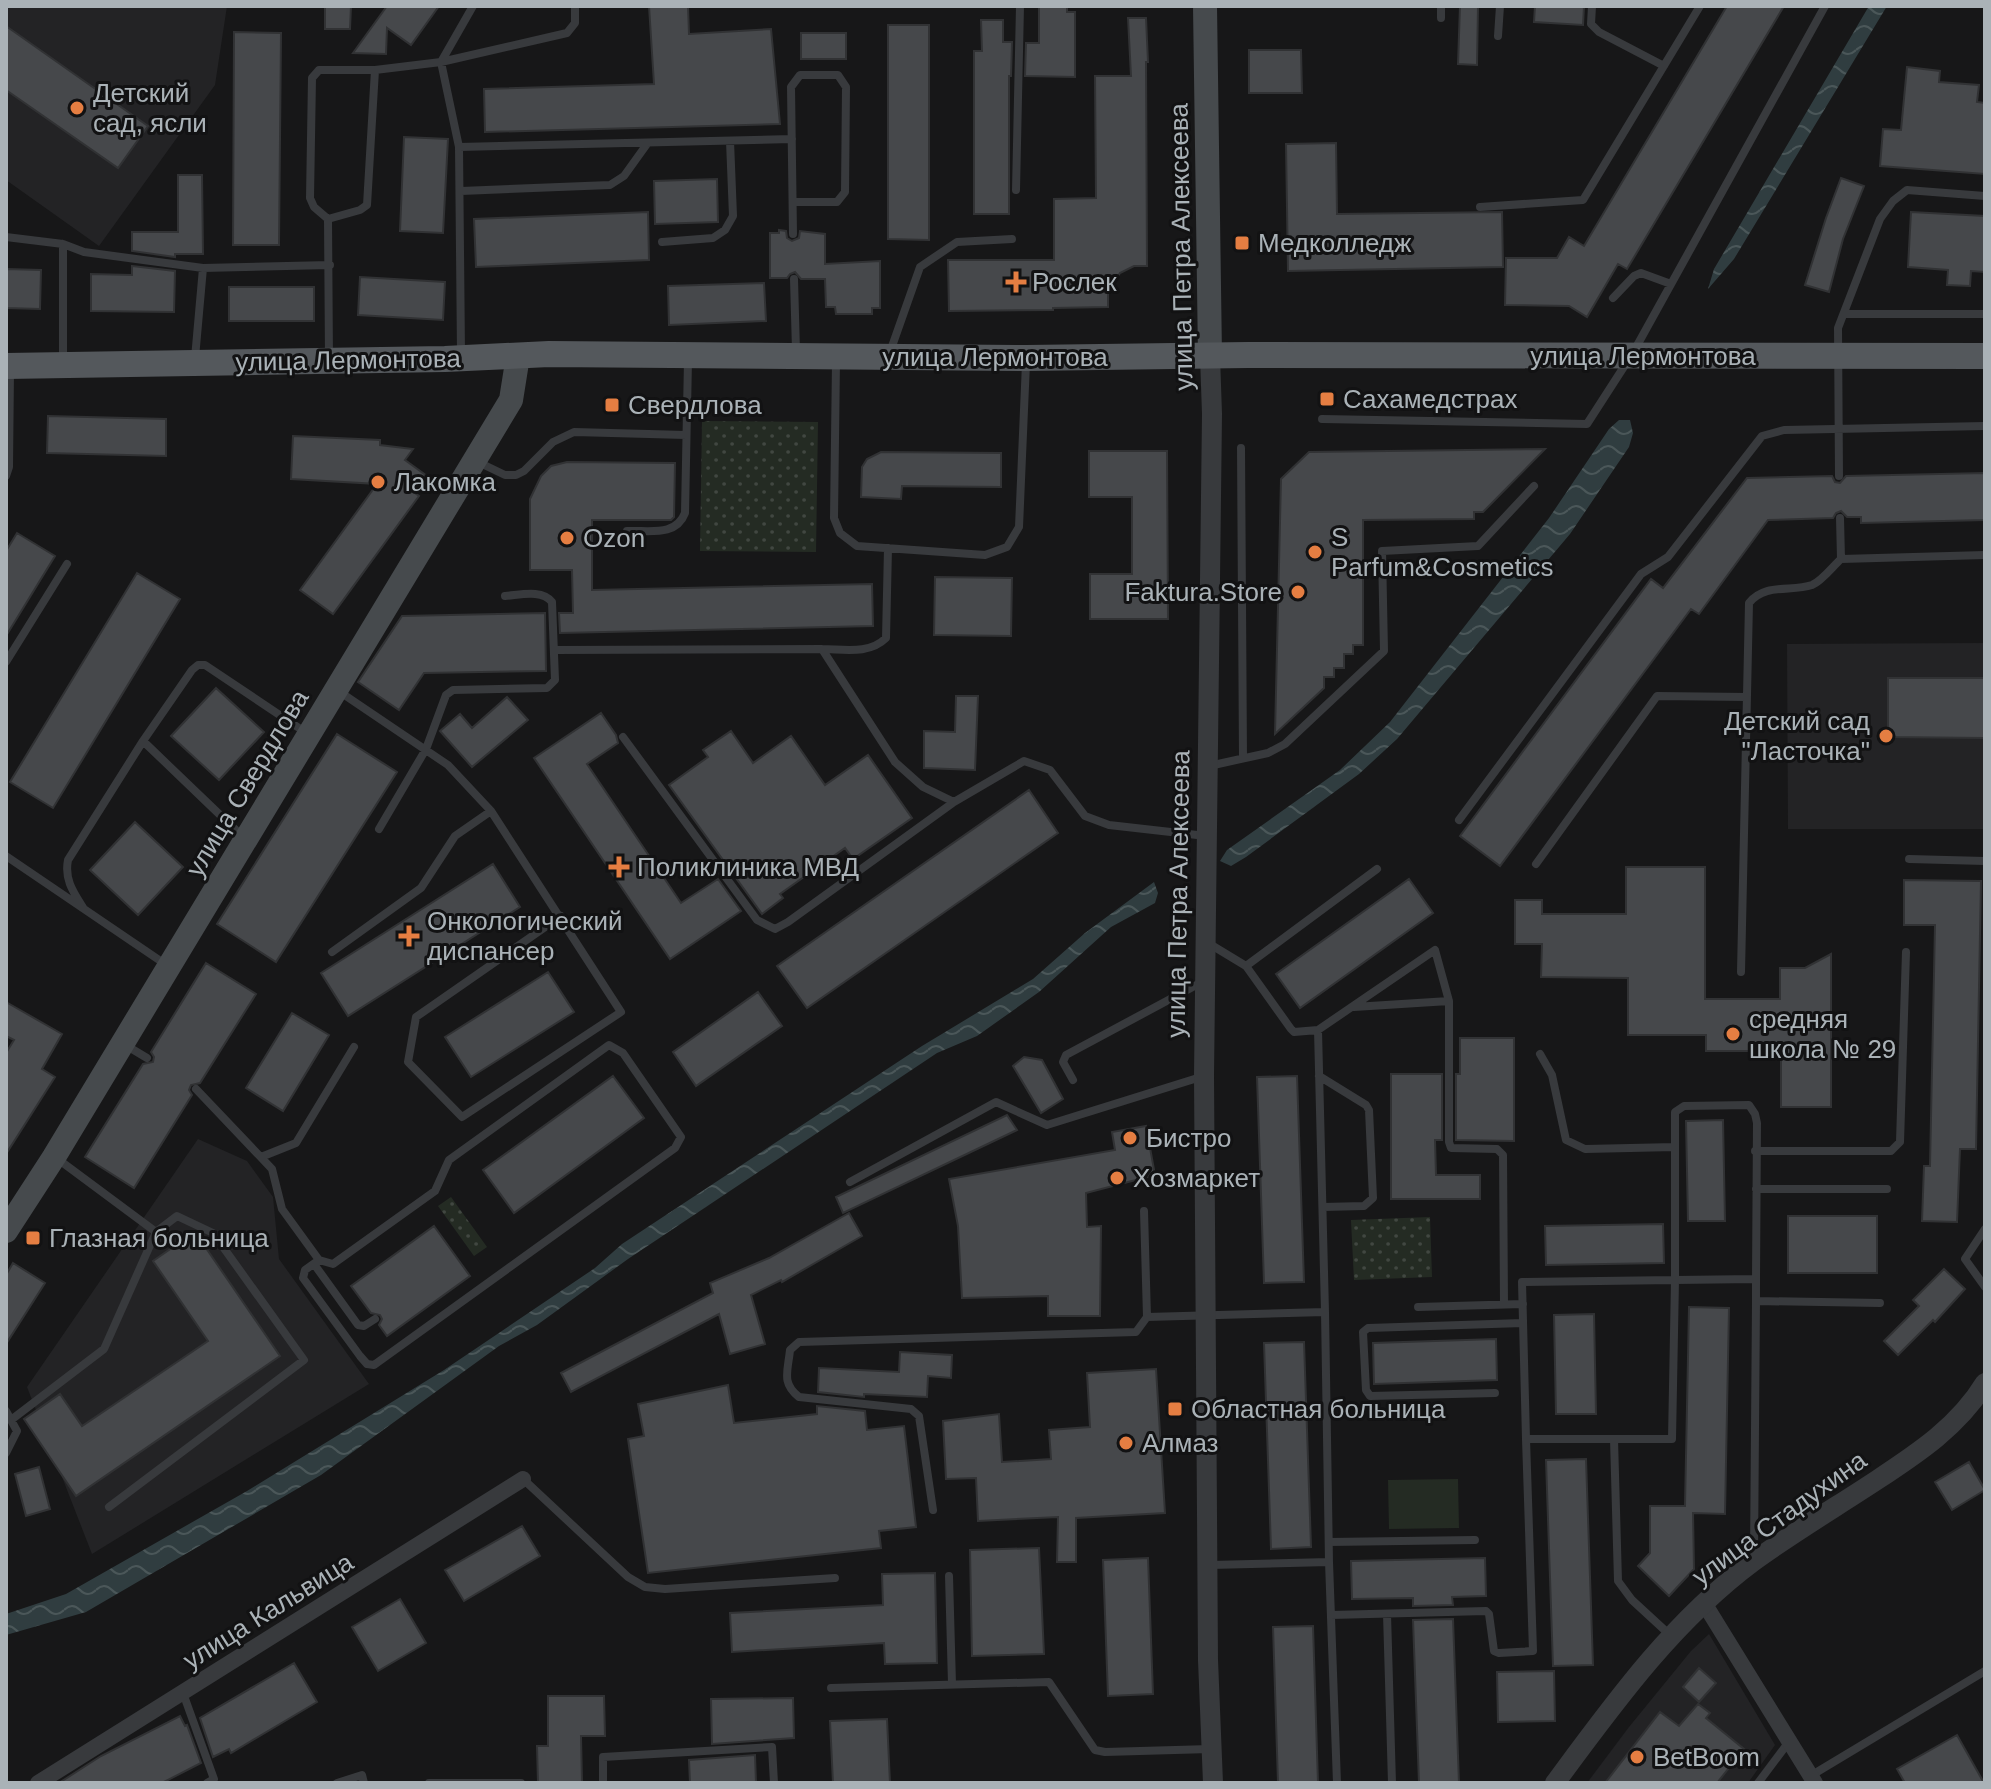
<svg xmlns="http://www.w3.org/2000/svg" width="1991" height="1789" viewBox="0 0 1991 1789" font-family="Arial,sans-serif">
  <style>
    .built { fill: #232325 }
    .grass { fill: #242b23 }
    .park { fill: url(#park-dots) }
    .water { fill: url(#water-waves) }
    .building { fill: #46484b; stroke: #313234; stroke-width: 2 }
    .lines { fill: none; stroke-linecap: round; stroke-linejoin: round }
    .service { stroke: #383a3d; stroke-width: 8 }
    .minor { stroke: #383a3d; stroke-width: 16 }
    .tertiary { stroke: #383a3d; stroke-width: 20 }
    .secondary { stroke: #464a4d; stroke-width: 24 }
    .primary { stroke: #54585c; stroke-width: 26 }
    .poi-dot { fill: #e57e42; stroke: #121213; stroke-width: 3 }
    .labels { text-anchor: middle; dominant-baseline: central; stroke-width: 6; stroke-linejoin: round; paint-order: stroke }
    .poi-label { font-size: 26px; fill: #aab2b7; stroke: #121213; text-anchor: start }
    .street-label { font-size: 26px; fill: #aab2b7; stroke: #121213 }
  </style>
  <defs>
    <pattern id="park-dots" width="8" height="8" patternUnits="userSpaceOnUse" patternTransform="scale(2)"><rect width="8" height="8" fill="#242b23"/><path d="M2 2h.1M6 6h.1" fill="none" stroke="#414741" stroke-width="1.8" stroke-linecap="round"/></pattern>
    <pattern id="water-waves" width="16" height="10" patternUnits="userSpaceOnUse" patternTransform="scale(2)"><rect width="16" height="10" fill="#303d40"/><path d="M0 5q4-4 8 0t8 0" fill="none" stroke="#4b5759"/></pattern>
  </defs>
  <rect width="100%" height="100%" fill="#171718"/>
  <path class="built" d="M6 6H227L215 85 99 246 6 180Z
    M1985 643V829H1788L1787 644Z
    M198 1139 247 1161 273 1197 279 1259 369 1384 92 1554 27 1387Z
    M1709 1634 1775 1745 1748 1783H1587L1629 1727 1691 1651Z"/>
  <path class="grass" d="M1458 1479 1459 1528 1389 1529 1388 1480Z"/>
  <path class="park" d="M702 421 818 422 816 552 700 551Z
    M451 1197 487 1247 474 1256 438 1206Z
    M1430 1217 1432 1277 1354 1280 1351 1220Z"/>
  <path class="water" d="M1869 6H1887L1734 259 1708 289 1714 269Z
    M1619 420H1630L1633 433 1629 447 1570 534 1397 739 1359 774 1246 857 1231 866 1220 861 1227 850 1340 770 1390 722 1549 518 1609 429Z
    M1154 882 1158 893 1155 903 1111 927 1039 992 977 1036 937 1053 628 1259 537 1325 499 1346 321 1475 86 1612 6 1635V1614L66 1594 247 1491 444 1370 595 1268 622 1244 922 1046 1033 979 1085 933Z"/>
  <path class="building" d="M325 6H351L350 29H325Z
    M387 6H439L411 45 387 28 386 54 353 53Z
    M649 6H688L689 34 771 29 780 124 485 132 484 89 654 84Z
    M1039 6H1067V12H1075V77L1025 76 1026 43H1039Z
    M1460 6H1478L1477 65 1458 64Z
    M1535 6H1584L1583 25 1534 22Z
    M1727 6H1784L1627 269 1618 264 1587 317 1569 306 1505 305 1506 258H1557L1569 237 1584 246Z
    M1128 18H1146L1148 62H1146L1147 266H1134L1120 273 1108 293V307L1053 308V310L949 311 948 260H1054V199L1096 198 1095 76H1131Z
    M981 20H1003V42H1012L1011 76H1009V214H974V51H982Z
    M888 25H929V240L888 239Z
    M6 26 148 126 118 168 6 90Z
    M234 32 281 33 279 245H233Z
    M801 33H846V59H801Z
    M1249 50H1301L1302 93H1249Z
    M1907 67 1940 71 1939 82 1979 85 1977 102 1985 103V174L1880 166 1883 129 1901 130Z
    M404 137 448 139 443 233 400 231Z
    M1336 143 1337 214 1502 212 1503 267 1288 271 1286 144Z
    M178 175H202L203 254H175V257L132 251V232H178Z
    M1841 178 1864 186 1843 239 1829 292 1805 285 1826 218Z
    M717 179 718 222 655 224 654 181Z
    M648 212 649 260 476 267 474 219Z
    M1911 212 1985 216V272L1971 271 1970 286 1947 285 1948 270 1908 267Z
    M779 230 786 231 787 238 792 241 799 238 800 231 825 234V264L880 261V308H872V314H836L835 307H826L825 279H801L795 272 790 274 787 278H770V233H779Z
    M132 266 175 271 174 312 91 311V274L132 275Z
    M6 269 41 270 40 309 6 308Z
    M360 277 445 282 443 320 358 315Z
    M764 283 766 321 669 325 668 286Z
    M229 287H314V321H229Z
    M48 416 166 419V456L47 453Z
    M293 436 380 440V445L413 449 405 460 427 476 415 493 419 496 333 614 300 590 377 484 291 479Z
    M1545 449 1483 512H1474V519L1363 520V645H1353V654H1344V668H1334V677H1324V688L1275 734 1281 479 1309 452Z
    M1089 451H1167L1168 619H1090V574H1132V497H1089Z
    M881 452 1001 453V487L902 486 901 499 861 497 862 467 867 459Z
    M567 462 675 463 674 517 671 520H592V590L872 584 873 626 560 633 559 613H573L572 570H530V499L541 476 551 466Z
    M1985 473V520L1861 523V517H1847L1841 511 1836 513 1833 518 1768 520 1699 614 1691 609 1500 866 1460 836 1651 579 1663 588 1747 478 1832 476 1835 482 1840 483 1846 476Z
    M17 533 55 556 6 636V551Z
    M137 573 180 599 53 808 10 782Z
    M935 577 1012 578 1011 636 934 635Z
    M545 613 546 671 424 673 399 710 358 682 402 616Z
    M1888 678H1985V738L1888 737Z
    M216 688 264 732 219 780 171 736Z
    M956 696H978L975 770 924 768V731L955 732Z
    M507 697 528 720 472 767 440 731 460 714 472 728Z
    M601 713 616 735 618 743 587 764 681 903 718 879 741 911 670 959 534 758Z
    M731 731 753 763 791 736 825 785 868 755 912 818 853 859 845 848 780 894 783 898 762 914 669 785 708 757 703 750Z
    M337 734 397 772 276 962 217 924Z
    M1029 790 1058 833 807 1008 777 966Z
    M135 822 183 867 138 915 90 870Z
    M493 864 520 907 348 1016 321 973Z
    M1626 867H1705V999H1780V968H1805L1831 954V1107H1781V1051H1706V1035H1628V978L1541 977 1542 944H1515V900H1542V914H1626Z
    M1409 879 1433 913 1300 1008 1276 974Z
    M1904 880 1981 881 1976 1149H1960L1957 1222 1922 1221 1924 1166H1930L1935 925H1904Z
    M206 963 256 994 200 1083 191 1085 189 1090 192 1095 134 1188 85 1157 143 1064 153 1062 154 1057 151 1052Z
    M548 972 574 1012 471 1077 445 1037Z
    M758 992 782 1026 696 1086 673 1052Z
    M6 1002 62 1034 42 1069 55 1077 6 1154V1053L14 1040 6 1036Z
    M292 1013 329 1035 283 1111 246 1088Z
    M1460 1038H1514V1141L1456 1140V1074H1460Z
    M1024 1057 1042 1060 1063 1099 1041 1113 1013 1066Z
    M1391 1074H1442V1140H1435L1436 1175H1480V1199H1391Z
    M613 1076 644 1118 514 1213 483 1170Z
    M1297 1076 1304 1282 1264 1283 1257 1077Z
    M1007 1115 1017 1130 843 1213 836 1197Z
    M1723 1120 1725 1221H1688L1686 1121Z
    M1146 1126 1155 1175 1086 1193 1087 1227 1101 1226 1100 1316H1048V1296L962 1298 958 1226 949 1179 1115 1150 1112 1132Z
    M849 1213 862 1236 782 1282 781 1280 751 1295 765 1344 730 1354 719 1314 571 1392 561 1373 713 1293 710 1283 769 1258Z
    M1788 1216H1877V1273H1788Z
    M1663 1224 1664 1263 1546 1265 1545 1226Z
    M434 1226 470 1276 387 1336 379 1325 382 1319 380 1315 371 1313 351 1286Z
    M195 1232 280 1356 76 1496 24 1419 60 1394 82 1426 208 1341 153 1261Z
    M13 1263 45 1283 6 1344V1275Z
    M1944 1269 1965 1289 1935 1322 1933 1320 1898 1355 1884 1341 1919 1306 1913 1300Z
    M1689 1307 1729 1308 1725 1514 1693 1513 1694 1569 1669 1596 1638 1566 1650 1553V1506H1685Z
    M1594 1314 1596 1414H1556L1554 1315Z
    M1496 1339 1497 1380 1374 1384 1373 1343Z
    M1304 1342 1311 1547 1271 1549 1264 1343Z
    M900 1352 952 1355 951 1378 928 1376 927 1397 864 1394V1397L818 1392 819 1368 899 1372Z
    M1156 1369 1165 1513 1076 1518V1562H1057L1058 1517 978 1521 976 1478 946 1479 943 1421 999 1414 1002 1462 1051 1459 1049 1430 1090 1427 1087 1373Z
    M728 1385 734 1423 817 1414V1406L865 1411 867 1430 904 1426 916 1527 879 1531 881 1548 648 1573 628 1439 644 1436 638 1404Z
    M1586 1459 1593 1665 1553 1666 1546 1460Z
    M1969 1462 1985 1490 1952 1510 1935 1482Z
    M39 1467 50 1509 26 1516 15 1474Z
    M522 1526 540 1556 464 1601 445 1570Z
    M1039 1548 1044 1654 972 1656 970 1550Z
    M1148 1558 1153 1694 1108 1696 1103 1560Z
    M1485 1558 1486 1596 1452 1597 1453 1605 1413 1606V1598L1352 1599 1351 1561Z
    M935 1573 937 1663 885 1664 884 1643 732 1652 730 1613 883 1605 882 1574Z
    M400 1599 426 1643 378 1671 352 1627Z
    M1453 1619 1459 1783H1419L1413 1620Z
    M1313 1626 1318 1783H1278L1273 1627Z
    M294 1663 317 1702 231 1753 229 1749 213 1757 200 1718Z
    M1699 1668 1716 1683 1699 1702 1683 1687Z
    M1554 1671 1555 1721 1498 1722 1497 1672Z
    M548 1696H604L605 1736H581L582 1783H538L537 1746H548Z
    M793 1698 794 1738 712 1744 711 1699Z
    M1698 1704 1710 1713 1706 1718 1744 1749 1717 1783H1605L1660 1712 1679 1726Z
    M180 1716 185 1726 187 1725 201 1763 162 1783H59L101 1756Z
    M887 1719 890 1783H833L830 1721Z
    M1957 1735 1984 1783H1905L1897 1769Z
    M755 1755 756 1783H690L689 1760Z"/>
  <g class="lines">
    <path class="service" d="M1592 6 1591 24 1599 32 1664 66
      M1441 18V6
      M1498 36 1500 6
      M375 70 441 62 567 33 575 23V6
      M459 147 441 62 473 6
      M1016 190 1020 6
      M461 191 610 185 624 176 647 144
      M793 202H837L845 192 846 87 838 75H800L791 87 793 234
      M1480 207 1583 200 1700 6
      M328 219 360 210 367 205 375 70H319L312 78 310 198 314 207 328 219 329 359
      M6 237 63 244V362
      M662 242 713 238 725 230 733 216 730 141
      M63 244 84 252 203 268 330 265
      M794 279 796 351
      M1613 298 1634 276 1641 273 1671 284
      M1844 314H1985
      M1634 351 1825 6
      M890 352 920 267 957 242 1012 239
      M461 353 459 147 792 139
      M195 358 203 268
      M836 361 834 518 840 533 857 546 985 555 1007 547 1019 527 1026 363
      M1322 419 1587 424 1627 362
      M1241 448 1243 758
      M478 462 505 475H516L524 471 553 442 574 432 686 435
      M6 476 9 467 10 371
      M1839 476 1838 328 1880 219 1893 201 1907 190 1985 196
      M1840 518 1841 559
      M627 531C649 530 676 537 685 513L688 360
      M822 649C843 649 869 655 886 638L888 548
      M554 650 822 649 895 762 923 787 954 802
      M6 662 67 564
      M340 692 448 765 491 811 621 1012 462 1117 408 1062 416 1017 561 916
      M623 737 757 920 775 929 788 922 954 802 1024 761 1050 770 1085 816 1109 825 1206 836
      M143 741 242 836
      M1209 766 1268 753 1285 744 1384 651 1382 551 1478 546 1534 486
      M1459 820 1641 574 1668 557 1762 436 1784 430 1985 426
      M379 829 426 749 446 695 453 690 547 688 555 680 552 602C542 589 520 595 505 596
      M6 856 165 964
      M1909 859 1985 861
      M1536 864 1657 696 1747 697
      M84 909C74 893 64 880 68 860L143 741 192 670 198 665H205L308 734
      M1208 943 1246 966 1291 1029 1294 1032 1318 1030 1435 950 1449 1001V1142L1451 1148 1497 1149 1503 1155 1504 1304
      M332 952 421 888 455 836 491 811
      M1246 966 1377 869
      M1741 972 1749 603C1765 583 1791 592 1812 585 1822 581 1833 566 1841 559L1985 555
      M1354 1007 1449 1001
      M127 1046 147 1058
      M1540 1054 1552 1075 1566 1140 1585 1149 1675 1147
      M1319 1076 1366 1105 1369 1110 1373 1198 1364 1206 1323 1207
      M1073 1080 1063 1062 1066 1055 1202 982
      M196 1089 272 1169 282 1209 319 1260 333 1264 435 1191 449 1160 609 1045 623 1053 681 1137 675 1148 374 1365 367 1364 360 1356 303 1278 305 1270 319 1260
      M1755 1151H1891L1900 1142 1906 952
      M55 1157 156 1232 177 1216 213 1233 304 1360 109 1507
      M261 1157 296 1143 354 1047
      M850 1182 996 1102 1047 1125 1204 1076
      M1756 1189H1887
      M1985 1229 1965 1259 1985 1287
      M314 1264 358 1325 364 1326 375 1319
      M1756 1301 1880 1303
      M1418 1307 1523 1304
      M1325 1312 1329 1562 1337 1783
      M1147 1317 1325 1312 1318 1030
      M1495 1393 1370 1396 1366 1390 1363 1332 1368 1328 1523 1323
      M6 1411 17 1431 6 1453
      M11 1420 104 1349 156 1232
      M1614 1439H1526L1522 1282 1675 1280 1672 1439H1614L1618 1581 1632 1600 1670 1635
      M523 1479 628 1577 645 1587 665 1589 835 1578
      M933 1510 919 1416 911 1409 799 1397C781 1383 788 1371 790 1350L799 1342 1136 1332 1147 1317 1144 1211
      M1329 1542 1475 1540
      M1754 1557 1756 1301V1279L1757 1123 1755 1114 1749 1105 1684 1106 1675 1112V1280L1756 1279
      M1210 1565 1329 1562
      M949 1576 952 1684
      M1387 1614 1392 1783
      M1331 1615 1486 1611 1489 1614 1494 1651 1499 1653 1533 1651 1526 1439
      M831 1688 1049 1682 1095 1750 1105 1752 1210 1749
      M183 1693 214 1779 207 1783
      M1812 1775 1985 1671
      M337 1783 362 1775 364 1783
      M429 1783H521
      M603 1783V1757L772 1747 774 1783
      M1758 1783 1788 1743"/>
    <path class="minor" d="M1704 1603 1815 1783
      M38 1783 523 1479"/>
    <path class="tertiary" d="M1210 356 1212 414 1204 1076 1208 1660 1213 1783
      M1555 1783C1614 1703 1673 1621 1754 1561 1794 1532 1836 1507 1877 1480 1918 1453 1959 1426 1985 1383"/>
    <path class="secondary" d="M1205 6 1210 356
      M6 1231 54 1157 511 400 518 356"/>
    <path class="primary" d="M6 366 445 359 549 354 1026 358 1248 355 1985 356"/>
  </g>
  <g class="poi-dot">
    <circle cx="77" cy="108" r="8"/>
    <rect x="1234" y="235" width="16" height="16" rx="4"/>
    <path d="M1012 270h8v8h8v8h-8v8h-8v-8h-8v-8h8z"/>
    <rect x="1319" y="391" width="16" height="16" rx="4"/>
    <rect x="604" y="397" width="16" height="16" rx="4"/>
    <circle cx="378" cy="482" r="8"/>
    <circle cx="567" cy="538" r="8"/>
    <circle cx="1315" cy="552" r="8"/>
    <circle cx="1298" cy="592" r="8"/>
    <circle cx="1886" cy="736" r="8"/>
    <path d="M615 855h8v8h8v8h-8v8h-8v-8h-8v-8h8z"/>
    <path d="M405 924h8v8h8v8h-8v8h-8v-8h-8v-8h8z"/>
    <circle cx="1733" cy="1034" r="8"/>
    <circle cx="1130" cy="1138" r="8"/>
    <circle cx="1117" cy="1178" r="8"/>
    <rect x="25" y="1230" width="16" height="16" rx="4"/>
    <rect x="1167" y="1401" width="16" height="16" rx="4"/>
    <circle cx="1126" cy="1443" r="8"/>
    <circle cx="1637" cy="1757" r="8"/>
  </g>
  <g class="labels">
    <g class="poi-label">
      <text x="93" y="93">Детский<tspan x="93" dy="30">сад, ясли</tspan></text>
      <text x="1258" y="243">Медколледж</text>
      <text x="1032" y="282">Рослек</text>
      <text x="1343" y="399">Сахамедстрах</text>
      <text x="628" y="405">Свердлова</text>
      <text x="394" y="482">Лакомка</text>
      <text x="1331" y="537">S<tspan x="1331" dy="30">Parfum&amp;Cosmetics</tspan></text>
      <text x="583" y="538">Ozon</text>
      <text x="1282" y="592" text-anchor="end">Faktura.Store</text>
      <text x="1870" y="721" text-anchor="end">Детский сад<tspan x="1870" dy="30">"Ласточка"</tspan></text>
      <text x="637" y="867">Поликлиника МВД</text>
      <text x="427" y="921">Онкологический<tspan x="427" dy="30">диспансер</tspan></text>
      <text x="1749" y="1019">средняя<tspan x="1749" dy="30">школа № 29</tspan></text>
      <text x="1146" y="1138">Бистро</text>
      <text x="1133" y="1178">Хозмаркет</text>
      <text x="49" y="1238">Глазная больница</text>
      <text x="1191" y="1409">Областная больница</text>
      <text x="1142" y="1443">Алмаз</text>
      <text x="1653" y="1757">BetBoom</text>
    </g>
    <g class="street-label">
      <text transform="translate(1181 247) rotate(-91)">улица Петра Алексеева</text>
      <text x="1643" y="356">улица Лермонтова</text>
      <text x="995" y="357">улица Лермонтова</text>
      <text transform="translate(348 360) rotate(-1)">улица Лермонтова</text>
      <text transform="translate(247 783) rotate(-59)">улица Свердлова</text>
      <text transform="translate(1178 894) rotate(-89)">улица Петра Алексеева</text>
      <text transform="translate(1779 1518) rotate(-36)">улица Стадухина</text>
      <text transform="translate(268 1611) rotate(-32)">улица Кальвица</text>
    </g>
  </g>
  <rect width="1991" height="1789" fill="none" stroke="#aab2b7" stroke-width="16"/>
</svg>
